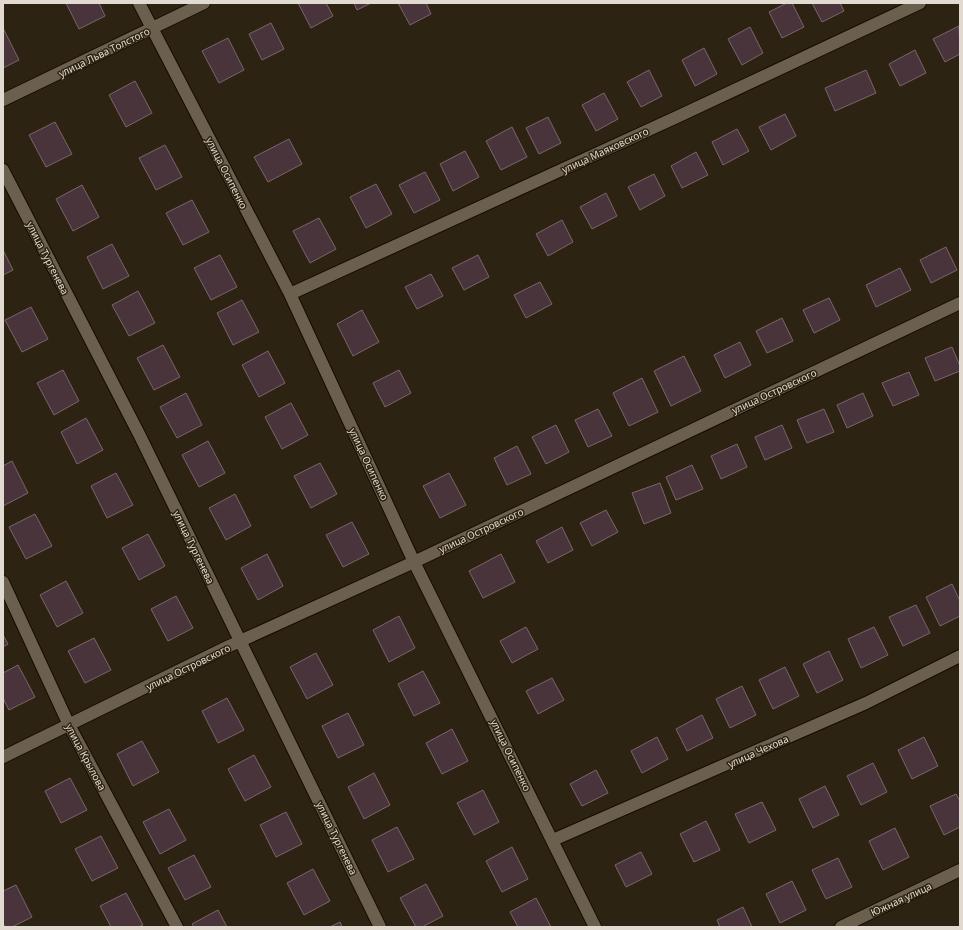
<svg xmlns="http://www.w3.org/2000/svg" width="963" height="930" viewBox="0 0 963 930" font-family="'Noto Sans',sans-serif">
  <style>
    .building { fill: #49343c; stroke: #7c646c }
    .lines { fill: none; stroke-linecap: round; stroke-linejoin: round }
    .minor-casing { stroke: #150c00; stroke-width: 14 }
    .minor { stroke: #6b604d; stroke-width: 12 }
    .labels { text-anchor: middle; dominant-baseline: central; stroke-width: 3; stroke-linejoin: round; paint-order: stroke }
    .street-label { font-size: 10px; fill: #e1dad0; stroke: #2d2312 }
  </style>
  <rect width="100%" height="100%" fill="#2d2312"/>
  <path class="building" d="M66 3H99L105 16 79 29Z
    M298 3H326L333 16 311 28Z
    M354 3H371L357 10Z
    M398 3H426L431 14 410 25Z
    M787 3H792L804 27 782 38 769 12Z
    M812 3H840L844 11 822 22Z
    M271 23 284 49 262 60 249 34Z
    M959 26 960 54 945 62 933 39Z
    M750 27 763 53 742 65 728 39Z
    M3 28 19 60 3 68Z
    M228 38 244 70 219 83 202 51Z
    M704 48 717 74 695 86 682 60Z
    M915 50 926 73 900 86 889 64Z
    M649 70 662 96 641 107 627 82Z
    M866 70 876 93 835 111 825 88Z
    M135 81 152 113 126 127 109 95Z
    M604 93 618 119 596 131 582 105Z
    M785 114 796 136 771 150 759 127Z
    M548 117 561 143 539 154 526 128Z
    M55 122 72 154 46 167 29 135Z
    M512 127 527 157 501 170 486 141Z
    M737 129 749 151 723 165 712 142Z
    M289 139 302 164 268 182 254 157Z
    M165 145 182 177 156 190 139 158Z
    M465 151 479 177 453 191 440 164Z
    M696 152 708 175 682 188 671 166Z
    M425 172 440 200 414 213 399 185Z
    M654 174 665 196 640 210 628 187Z
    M376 184 392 214 366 228 350 197Z
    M82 185 99 217 73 231 56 199Z
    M606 193 617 216 592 229 580 207Z
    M192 200 209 232 183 245 166 213Z
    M319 218 336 249 310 263 293 231Z
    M562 220 573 242 548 256 536 234Z
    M112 244 129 276 103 289 87 257Z
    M946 247 957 270 931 283 920 260Z
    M3 250 13 270 3 275Z
    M220 255 237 287 211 300 194 268Z
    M478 255 489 277 464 290 452 268Z
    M900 268 911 290 876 307 866 285Z
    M431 274 443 296 417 309 405 287Z
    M540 282 552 304 526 318 514 295Z
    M138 291 155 323 129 336 112 305Z
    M829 298 840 320 814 333 803 310Z
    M242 300 259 332 233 345 217 313Z
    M31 307 48 339 22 352 5 320Z
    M362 310 379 342 353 356 337 324Z
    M782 318 793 341 767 353 756 331Z
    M740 342 751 365 725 378 714 355Z
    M163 345 180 377 154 390 137 358Z
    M952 347 960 366V371L935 381 925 358Z
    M268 351 285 383 259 397 242 365Z
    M684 356 701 391 671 406 654 371Z
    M63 370 79 401 54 415 37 383Z
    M399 370 411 393 385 407 373 383Z
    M909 372 919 395 893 406 882 383Z
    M642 378 658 412 629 426 613 393Z
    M186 393 202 425 177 438 160 407Z
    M863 393 873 416 847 428 837 405Z
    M291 403 308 435 282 449 265 417Z
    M598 409 612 436 588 447 575 420Z
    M824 409 834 432 807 443 797 420Z
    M86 418 103 450 77 464 61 432Z
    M556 425 569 452 546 464 532 437Z
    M782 425 792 448 765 460 755 437Z
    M208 441 225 473 199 487 182 455Z
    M737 444 747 467 721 479 711 456Z
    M517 446 531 474 507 485 494 458Z
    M12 461 28 493 3 506V466Z
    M320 463 337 494 311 508 294 476Z
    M692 465 703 489 676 500 666 477Z
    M116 473 133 505 107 518 91 486Z
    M449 473 466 505 440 518 423 486Z
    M660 483 671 513 644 524 632 493Z
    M235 494 251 526 226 540 209 508Z
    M606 510 618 532 592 546 580 523Z
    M35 514 52 546 26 559 9 527Z
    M352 522 369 554 343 567 326 535Z
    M562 527 573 550 548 563 536 541Z
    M148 534 165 566 139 580 122 548Z
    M267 554 283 586 258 600 241 568Z
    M501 554 515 582 483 598 469 571Z
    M66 581 83 613 57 627 40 595Z
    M952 584 960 601V616L940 626 926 597Z
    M176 596 193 628 168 641 151 609Z
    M916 605 930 633 903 646 889 617Z
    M399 616 415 648 389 662 373 630Z
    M526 627 538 649 512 663 500 641Z
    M874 627 888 655 861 668 848 639Z
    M3 635 8 644 3 647Z
    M94 638 111 670 85 683 68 651Z
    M829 651 843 680 817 693 803 664Z
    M316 653 333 685 307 699 290 667Z
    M18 665 35 697 9 710 3 698V673Z
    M785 667 799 696 773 709 759 680Z
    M423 671 440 703 414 716 398 684Z
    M552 678 564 700 538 714 526 691Z
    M742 686 756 715 730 728 716 699Z
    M227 698 244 730 218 743 202 711Z
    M348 713 364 745 338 758 322 726Z
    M702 715 713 738 687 751 676 729Z
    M452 729 468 761 442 774 426 743Z
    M657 737 668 759 642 773 631 751Z
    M924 737 938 766 912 779 898 750Z
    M142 741 159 772 133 786 117 754Z
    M254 755 271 787 245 801 228 769Z
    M873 763 887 792 861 805 847 776Z
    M596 770 608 793 582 806 570 784Z
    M374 773 390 805 364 819 348 787Z
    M70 778 87 810 61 823 45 791Z
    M825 786 839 815 813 828 799 799Z
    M483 790 499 822 474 835 457 803Z
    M956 794 960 801V827L944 835 930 806Z
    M762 802 776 830 749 843 735 814Z
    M169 809 186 840 160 854 143 822Z
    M286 812 302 844 276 857 260 825Z
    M706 821 720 850 694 862 680 834Z
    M397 827 414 859 388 872 372 840Z
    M895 828 909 857 883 870 869 841Z
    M101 836 118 868 92 881 75 849Z
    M512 847 528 879 502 892 486 861Z
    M641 852 652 874 626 887 615 865Z
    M194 855 211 887 185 900 168 868Z
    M838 858 852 887 826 899 812 870Z
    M313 869 330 901 304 915 287 883Z
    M792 881 806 910 780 923 766 894Z
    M426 884 443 916 422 927H416L400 898Z
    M16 885 32 917 12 927H5L3 923V891Z
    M126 893 143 925 138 927H111L100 906Z
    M536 898 551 927H518L510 912Z
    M743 907 752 927H720L717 920Z
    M218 910 227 927H194L192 924Z
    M340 922 342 927H330Z"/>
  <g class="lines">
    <g class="minor-casing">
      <path id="minor" d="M139 3 290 294 414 562 595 927
        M3 100 204 3
        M3 170 140 436 380 927
        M290 294 679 116 920 3
        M3 582 69 725 177 927
        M3 757 227 647 414 562 960 303
        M553 840 866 703 960 656
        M841 927 960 870"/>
    </g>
    <use href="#minor" class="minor"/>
  </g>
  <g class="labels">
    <g class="street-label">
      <text transform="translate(104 52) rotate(-26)">улица Льва Толстого</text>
      <text transform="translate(605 150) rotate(-25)">улица Маяковского</text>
      <text transform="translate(227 173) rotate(63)">улица Осипенко</text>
      <text transform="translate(48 258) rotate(63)">улица Тургенева</text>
      <text transform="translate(774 391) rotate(-25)">улица Островского</text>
      <text transform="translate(369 464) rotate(65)">улица Осипенко</text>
      <text transform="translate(481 530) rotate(-25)">улица Островского</text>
      <text transform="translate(194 547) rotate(64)">улица Тургенева</text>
      <text transform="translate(188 667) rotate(-26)">улица Островского</text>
      <text transform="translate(758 751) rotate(-24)">улица Чехова</text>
      <text transform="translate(511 755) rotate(64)">улица Осипенко</text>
      <text transform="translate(86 757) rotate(62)">улица Крылова</text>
      <text transform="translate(337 838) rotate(64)">улица Тургенева</text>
      <text transform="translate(901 899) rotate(-25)">Южная улица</text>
    </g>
  </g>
  <rect width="963" height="930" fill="none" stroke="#e1dad0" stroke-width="8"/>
</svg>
